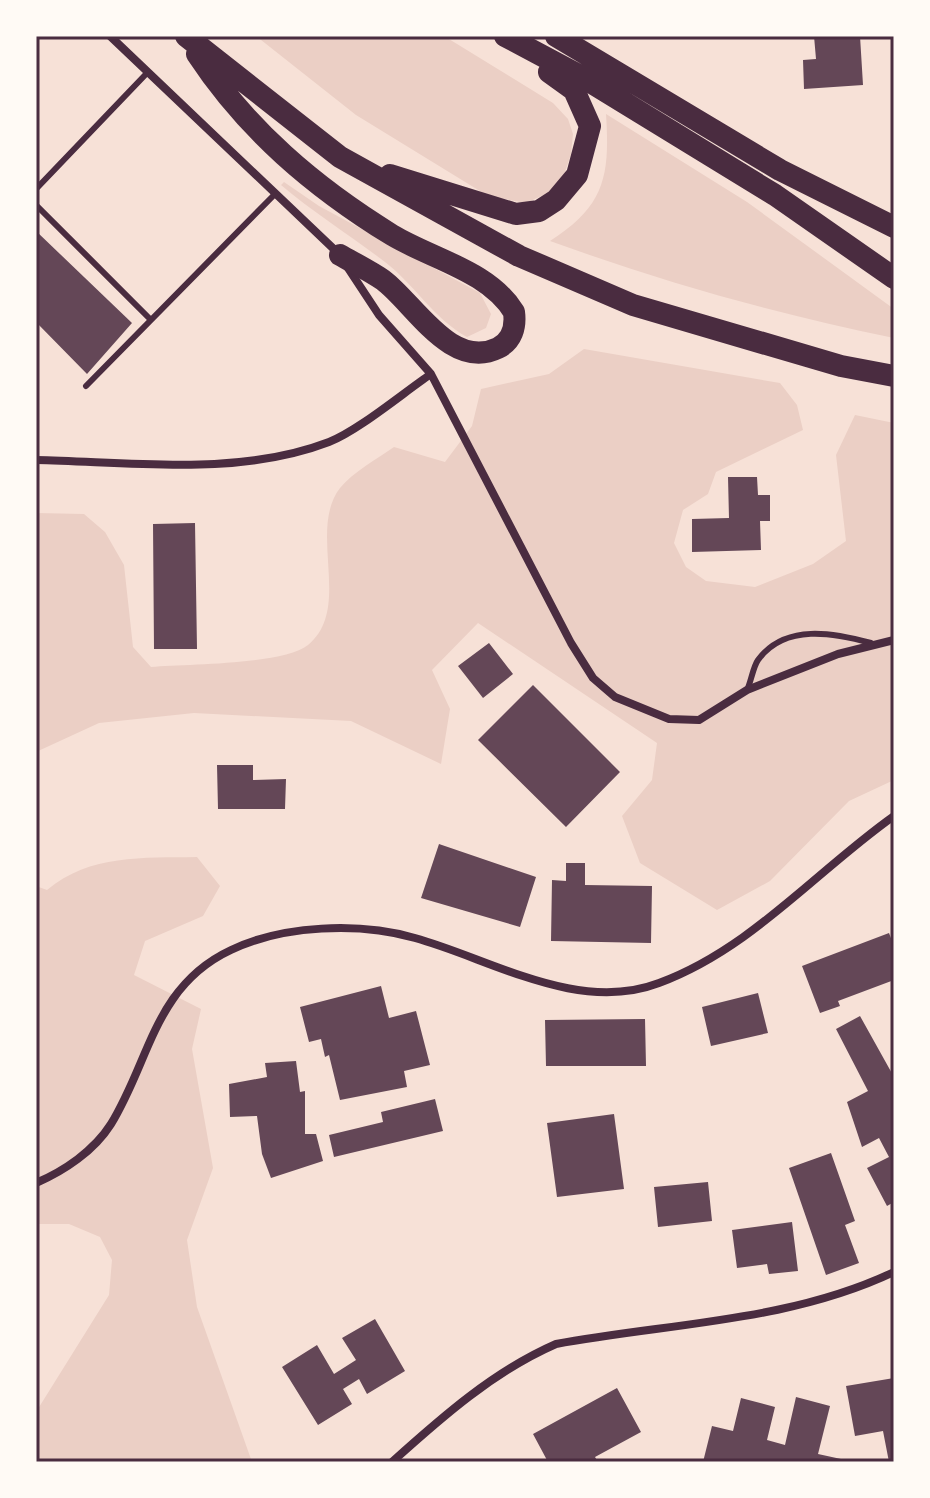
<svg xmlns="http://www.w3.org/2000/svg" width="930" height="1498" viewBox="0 0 930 1498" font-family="'Archivo Narrow',sans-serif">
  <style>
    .green { fill: #ebcfc5 }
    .building { fill: #644757 }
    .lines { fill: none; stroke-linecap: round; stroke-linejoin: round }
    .service { stroke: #4a2c40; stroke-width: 6 }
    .minor { stroke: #4a2c40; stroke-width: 8 }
    .trunk { stroke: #4a2c40; stroke-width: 22 }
    .neatline { fill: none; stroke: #4a2c40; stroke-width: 3 }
  </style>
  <rect width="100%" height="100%" fill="#f7e1d7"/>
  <path class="green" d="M256 36H444L553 103 568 119 573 134 571 154 564 175 548 193 526 203 488 196 356 115Z
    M606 114 747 202 894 309V338C776 314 663 282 550 241 605 206 610 176 606 114Z
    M284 182 319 206 480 293 491 314 486 328 467 337C434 319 415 285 385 262 351 236 314 213 281 185Z
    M584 349 780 383 797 405 803 430 716 472 708 494 683 510 674 543 686 567 706 581 755 587 813 564 846 541 836 455 855 415 894 423V780L849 801 770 881 717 910 640 863 622 816 652 780 657 743 478 623 432 670 450 709 441 764 351 721 194 713 99 723 36 752V513L84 514 105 532 124 565 133 647 151 667C185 664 283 665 308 645 353 608 307 531 340 488 353 472 377 459 394 447L445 462 472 426 481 389 549 374Z
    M197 857 220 886 203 916 145 941 134 975 201 1009 192 1049 213 1168 187 1240 197 1307 252 1462H36V1412L109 1295 112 1260 100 1237 69 1224H36V886L47 890C90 854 143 858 197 857Z"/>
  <path class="building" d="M814 36H860L863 85 804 89 803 60 816 59Z
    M36 231 132 323 87 374 36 322Z
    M728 477H757L758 495H770V521H760L761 550 692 552V519L729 518Z
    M195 523 197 649H154L153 524Z
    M489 643 513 674 483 698 458 666Z
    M533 685 620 772 566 827 478 740Z
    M217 765H253V780L286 779 285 809H218Z
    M439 844 536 877 520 927 421 898Z
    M566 863H585V885L652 886 651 943 551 941 552 880 566 881Z
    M889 933 894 946V980L838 1001 840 1006 820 1013 802 966Z
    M381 986 389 1018 416 1011 430 1065 404 1071 407 1087 340 1100 329 1055 325 1057 321 1039 309 1042 300 1007Z
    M758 993 768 1033 711 1046 702 1007Z
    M860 1016 894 1077V1202L887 1206 867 1168 889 1157 879 1138 862 1147 847 1102 868 1091 836 1029Z
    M645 1019 646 1066H546L545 1020Z
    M296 1061 300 1092 305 1091V1134H316L323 1161 271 1178 262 1154 257 1116 230 1117 229 1084 267 1077 265 1063Z
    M435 1099 443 1131 334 1157 329 1135 383 1122 381 1112Z
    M614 1114 624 1189 557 1197 547 1123Z
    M831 1153 855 1221 845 1225 859 1263 826 1275 789 1168Z
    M708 1182 712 1221 658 1227 654 1187Z
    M792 1222 798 1271 769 1274 767 1264 737 1268 732 1230Z
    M375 1319 405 1371 367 1394 359 1379 343 1389 352 1404 318 1425 282 1367 317 1345 334 1374 356 1360 342 1338Z
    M894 1378V1462H889L883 1431 855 1436 846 1386Z
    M617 1388 641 1432 595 1457 598 1462H548L533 1434Z
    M796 1397 830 1406 818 1454 841 1459 840 1462H703L712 1426 733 1431 741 1398 775 1407 767 1440 785 1445Z"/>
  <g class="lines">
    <path class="service" d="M36 189 147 73
      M36 205 151 320
      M86 386 275 194
      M747 690C751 682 753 667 758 660 785 623 834 633 871 643"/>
    <path class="minor" d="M110 36 338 253
      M348 268 379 315 431 374 571 643 593 678 615 697 669 719 699 720 747 690 838 654 894 640
      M36 460C132 462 238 477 329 442 359 430 403 393 431 374
      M36 1183C64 1171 94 1151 111 1124 150 1061 154 986 231 950 283 925 359 922 415 938 491 959 578 1014 659 983 751 949 815 872 894 816
      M392 1462C442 1417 494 1371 556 1344 669 1323 789 1322 894 1272"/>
    <path class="trunk" d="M186 36 340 157 519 256 633 305 841 366 894 376
      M505 36 584 78 775 195 894 278
      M556 36 780 170 894 227
      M197 54C247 130 314 187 392 235 432 259 489 271 514 312 516 327 512 341 498 348 451 371 414 303 383 280 370 271 354 263 340 255
      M390 175 516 214 539 211 556 200 577 175 590 126 574 90 549 72"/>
  </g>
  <rect width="930" height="1498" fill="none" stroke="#fffaf5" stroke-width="76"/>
  <rect x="38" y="38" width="854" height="1422" class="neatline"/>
</svg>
